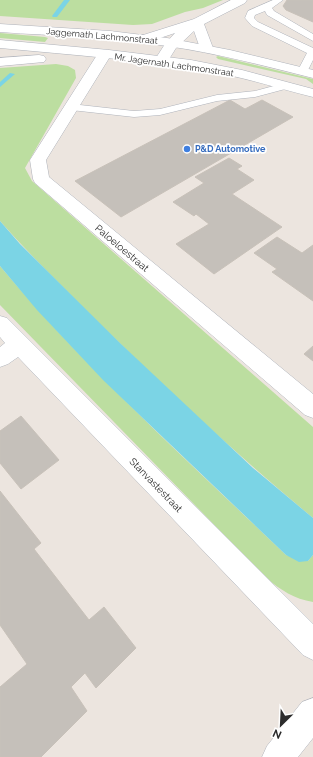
<svg xmlns="http://www.w3.org/2000/svg" width="313" height="757" viewBox="0 0 313 757" font-family="Raleway,sans-serif">
  <style>
    .green { fill: #bcdea0 }
    .water { fill: #7bd4e5 }
    .lines { fill: none; stroke-linecap: round; stroke-linejoin: round }
    .stream { fill: #7bd4e5; fill-rule: evenodd }
    .building { fill: #c5c0ba; stroke: #c8c1b9 }
    .service-casing { stroke: #afb3bb; stroke-width: 1 }
    .minor-casing { stroke: #afb3bb; stroke-width: 1 }
    .tertiary-casing { stroke: #afb3bb; stroke-width: 1 }
    .secondary-casing { stroke: #afb3bb; stroke-width: 1 }
    .service { fill: #fff; fill-rule: evenodd }
    .minor { fill: #fff; fill-rule: evenodd }
    .tertiary { fill: #fff; fill-rule: evenodd }
    .secondary { fill: #fff; fill-rule: evenodd }
    .shop-dot { fill: #3f7fe0; stroke: #fff; stroke-width: 1.5 }
    .labels { text-anchor: middle; dominant-baseline: central; stroke-width: 3.5; stroke-linejoin: round; paint-order: stroke }
    .far-street-label { font-size: 9px; fill: #2c2c2c; stroke: #fff }
    .far-shop-label { font-size: 9px; font-weight: bold; fill: #366cbe; stroke: #fff; text-anchor: start }
    .street-label { font-size: 10px; fill: #2c2c2c; stroke: #fff }
  </style>
  <rect width="100%" height="100%" fill="#ece5df"/>
  <path class="green" d="M0 0H223L203 8 185 12 152 24 133 25 0 16Z
    M0 33 45 37 48 38 45 42 0 38Z
    M218 56 313 79V84L306 79 218 59 216 57Z
    M56 64 68 66 75 70 76 78 25 168 32 181 313 427V518C237 455 165 388 95 319 63 287 30 255 0 221V68Z
    M0 266C87 370 188 461 286 555L308 561 313 555V602C294 599 281 590 266 578L0 305Z"/>
  <path class="water" d="M0 221 20 244 121 344 253 468 313 518V555L308 561 299 562 286 555 103 380 37 310 0 266Z"/>
  <g class="lines">
    <path class="stream" d="M64 0H70L57 17H53L52 16Z
      M10 73 15 74 0 87V82Z"/>
  </g>
  <path class="building" d="M287 0H313V22L286 10 283 6Z
    M230 100 245 109 262 100 293 117 121 217 75 181Z
    M229 158 242 166 237 169 254 180 232 194 282 227 214 274 176 244 209 224 196 214 194 216 173 202 204 183 195 177Z
    M277 237 302 253 313 245V301L272 272 277 269 254 253Z
    M313 346V361L304 354Z
    M21 416 59 460 21 489 0 463V431Z
    M0 491 41 543 34 549 89 620 104 607 136 648 96 688 85 673 71 687 87 711 41 757H0V687L27 664 0 625Z"/>
  <g class="lines">
    <g class="service-casing">
      <path id="service" d="M273 0H283L272 8 274 11 313 34V41L267 15 265 11 255 15 254 18 258 22 313 48V60L306 74 302 75 297 72 307 53 252 26 245 18 248 11Z
        M285 83 289 84 290 86 289 88 255 97 217 101 160 115 134 117 71 110 66 107 71 104 134 111 160 109 217 95 255 91Z"/>
    </g>
    <g class="minor-casing">
      <path id="minor" d="M104 51 109 52 111 55 46 160 49 177 313 394V418L305 415 35 183 33 179 30 160 97 55 99 52Z
        M0 316 7 318 313 624V660L303 655 18 357 8 364 0 367V347L5 343 0 337Z
        M313 698V738L298 757H262L267 746 302 702Z"/>
    </g>
    <g class="tertiary-casing">
      <path id="tertiary" d="M231 0H247L245 3 204 24 213 48 211 51H201L194 31 176 48 166 64H156L154 61 165 44 175 33 145 43 140 42 139 39 140 36 194 19Z"/>
    </g>
    <g class="secondary-casing">
      <path id="secondary" d="M0 24 110 31 167 38 230 50 313 70V78C265 66 216 53 167 46 112 37 56 36 0 32Z
        M0 40 109 50 191 60 242 70 313 89V97C281 89 250 79 218 73 146 60 73 55 0 48Z
        M39 55 44 56 46 59 44 62 0 66V58Z"/>
    </g>
    <use href="#service" class="service"/>
    <use href="#minor" class="minor"/>
    <use href="#tertiary" class="tertiary"/>
    <use href="#secondary" class="secondary"/>
  </g>
  <circle class="shop-dot" cx="187" cy="149" r="4"/>
  <g class="labels">
    <g class="far-street-label">
      <text transform="translate(102 36) rotate(5)">Jaggernath Lachmonstraat</text>
      <text transform="translate(174 65) rotate(8)">Mr. Jagernath Lachmonstraat</text>
    </g>
    <g class="far-shop-label">
      <text x="195" y="149">P&amp;D Automotive</text>
    </g>
    <g class="street-label">
      <text transform="translate(122 248) rotate(40)">Paloeloestraat</text>
      <text transform="translate(156 485) rotate(46)">Stanvastestraat</text>
    </g>
  </g>
  <g transform="translate(281 725) rotate(204)" stroke="#ffffff" stroke-width="3" paint-order="stroke">
  <path d="M0-3L7 15L0 10L-7 15Z" fill="#2c2c2c"/>
  <text y="-6" font-size="11" font-weight="bold" text-anchor="middle" fill="#2c2c2c">N</text>
  </g>
</svg>
